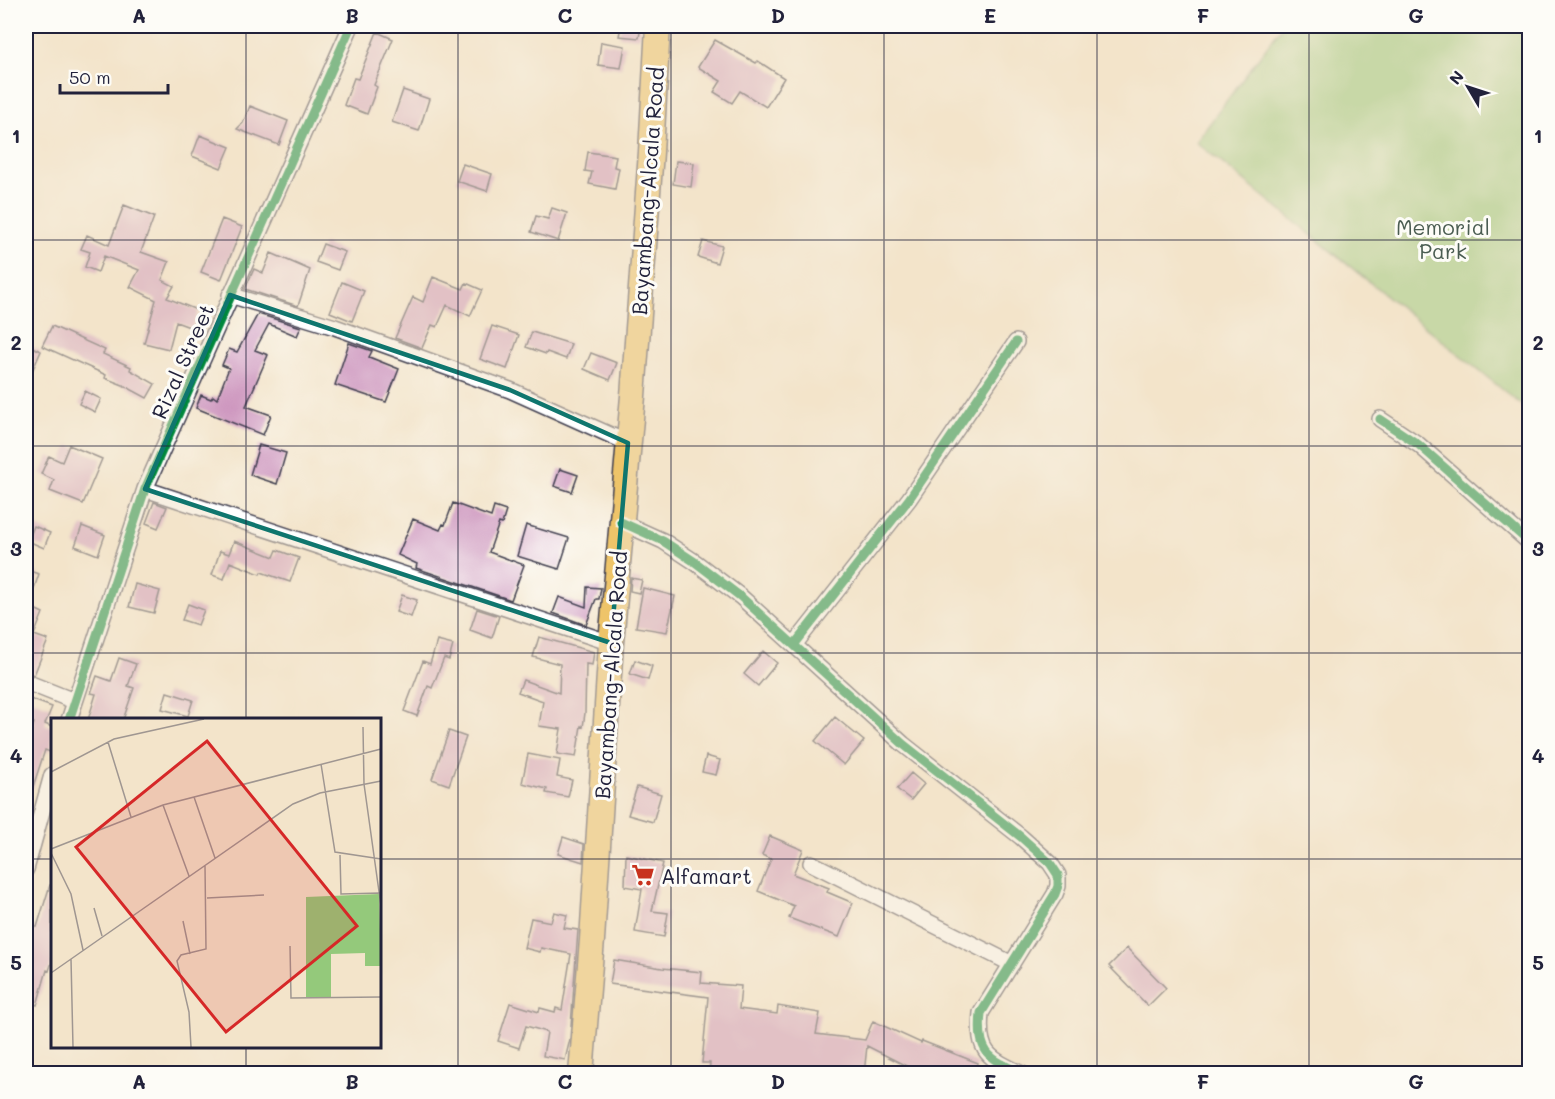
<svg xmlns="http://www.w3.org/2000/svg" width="1555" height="1099" viewBox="0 0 1555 1099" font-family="Mali,sans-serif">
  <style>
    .green { fill: #94c97b; stroke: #5b765b; stroke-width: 1.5 }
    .building { fill: #ce97bf }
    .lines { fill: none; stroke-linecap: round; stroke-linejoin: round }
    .minor-casing { stroke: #413f50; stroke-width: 18 }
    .primary-casing { stroke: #413f50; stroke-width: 27 }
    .minor { stroke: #fff; stroke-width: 15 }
    .primary { stroke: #eec469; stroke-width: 24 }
    .cycleway-casing { stroke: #fdfcf7; stroke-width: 13 }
    .cycleway { stroke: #00873e; stroke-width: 9 }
    .marked { fill: none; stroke: #0f766e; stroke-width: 4.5; stroke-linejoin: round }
    .grid { fill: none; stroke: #22223b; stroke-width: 1.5; stroke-opacity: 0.55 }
    .labels { text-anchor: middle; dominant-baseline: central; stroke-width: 6; stroke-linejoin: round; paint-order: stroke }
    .street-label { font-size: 21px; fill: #22223b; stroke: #fdfcf7 }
    .park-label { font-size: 21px; fill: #4a5c51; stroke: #fdfcf7 }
    .poi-label { font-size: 21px; fill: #22223b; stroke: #fdfcf7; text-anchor: start }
    .inset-road { fill: none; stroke: #9f9691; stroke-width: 1.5 }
    .view { fill: #d62828; fill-opacity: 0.15; stroke: #d62828; stroke-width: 3 }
    .inset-edge { fill: none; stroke: #22223b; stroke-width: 3 }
    .neatline { fill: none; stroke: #22223b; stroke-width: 2 }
    .grid-label { font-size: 20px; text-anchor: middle; font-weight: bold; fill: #22223b }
  </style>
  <rect width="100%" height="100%" fill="#fdfcf7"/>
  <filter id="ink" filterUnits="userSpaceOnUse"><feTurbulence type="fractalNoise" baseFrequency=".0167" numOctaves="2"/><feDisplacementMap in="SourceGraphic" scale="12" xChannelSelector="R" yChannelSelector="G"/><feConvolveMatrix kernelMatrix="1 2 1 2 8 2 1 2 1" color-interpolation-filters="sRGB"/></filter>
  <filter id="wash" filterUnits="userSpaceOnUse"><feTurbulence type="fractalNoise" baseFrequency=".008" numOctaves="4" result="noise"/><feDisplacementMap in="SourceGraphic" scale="24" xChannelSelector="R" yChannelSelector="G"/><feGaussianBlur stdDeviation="1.35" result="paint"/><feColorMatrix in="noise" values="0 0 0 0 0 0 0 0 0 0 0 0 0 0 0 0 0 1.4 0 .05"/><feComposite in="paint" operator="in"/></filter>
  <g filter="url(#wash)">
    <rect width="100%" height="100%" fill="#f3e4ca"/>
    <path class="green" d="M1282 26H1529V411L1196 142Z"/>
    <g id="blocks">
      <path class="building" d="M621 26H641L639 38 619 36Z
        M377 32 393 39 374 85 377 87 367 114 344 105 354 78 358 79Z
        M715 40 756 63 758 61 784 78 766 107 740 91 732 103 714 92 721 81 698 67Z
        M601 42 625 46 621 68 598 65Z
        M403 90 429 99 419 131 392 122Z
        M250 106 288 121 279 145 237 129 243 123Z
        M200 135 230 147 221 168 192 156Z
        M588 152 616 156 614 167 619 168 615 189 589 184 592 172 585 171Z
        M676 161 694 163 691 187 673 184Z
        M463 164 492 174 487 191 457 181Z
        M124 205 154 217 141 252 169 262 162 280 174 286 167 298 199 311 192 328 176 322 169 349 144 343 156 300 130 287 139 270 104 256 98 272 85 267 90 252 81 249 87 235 109 245Z
        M552 208 567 213 558 241 531 232 536 216 548 219Z
        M222 219 242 227 221 280 201 272Z
        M703 241 722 246 717 263 698 257Z
        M323 244 345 252 338 270 316 262Z
        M271 253 310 270 298 306 245 289 254 269 263 273Z
        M433 277 463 289 466 283 482 290 470 316 447 305 437 327 432 325 422 348 395 338 413 297 423 302Z
        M342 282 364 291 352 321 330 312Z
        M258 314 301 327 297 336 269 324 255 350 268 355 246 406 271 415 263 435 196 408 201 395 211 399 213 396 217 399 229 368 222 365 229 349 237 352Z
        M52 326 105 350 103 354 131 367 130 370 155 384 147 398 123 385 105 378 106 375 42 346Z
        M492 326 519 335 507 369 480 359Z
        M532 332 571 344 566 359 547 352 546 354 526 347Z
        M349 343 372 351 369 357 399 369 386 402 335 385Z
        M26 344 41 351 26 385Z
        M591 353 617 363 610 380 584 369Z
        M85 391 101 399 95 412 79 404Z
        M69 445 102 459 83 504 50 491 54 480 41 474 49 456 62 462Z
        M259 445 286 453 277 484 250 475Z
        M560 469 578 475 572 492 554 486Z
        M154 502 167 507 158 528 146 523Z
        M453 503 491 517 494 507 506 511 502 524 499 523 489 552 524 565 511 600 416 568 417 564 398 555 413 519 440 530 443 524 445 525Z
        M526 525 569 538 559 569 517 556Z
        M34 526 50 533 44 548 28 541Z
        M82 526 105 535 98 555 75 546Z
        M234 541 274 557 277 550 299 558 290 582 261 572 260 574 230 562 224 579 212 575 220 551 229 554Z
        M26 570 39 574 28 606 43 613 34 635 48 640 34 675 26 672Z
        M631 578 642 580 639 593 630 591Z
        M135 584 160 591 154 613 129 607Z
        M587 587 601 588 599 599H596L586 625 553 613 559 597 586 607Z
        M643 588 675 596 667 632 636 627Z
        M402 595 417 600 411 617 396 612Z
        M188 604 204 610 198 625 182 620Z
        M477 609 499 616 492 638 470 630Z
        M539 637 594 652 592 665 586 664 585 713 583 727 581 726 576 757 557 754 561 729 539 726 543 701 518 692 523 680 559 693 560 664 533 657Z
        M437 641 453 645 449 660 444 658 432 688 428 686 417 716 404 711 423 661 430 664Z
        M763 651 777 663 758 686 744 674Z
        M119 658 136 664 128 686 134 688 123 720H88L96 694 91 693 97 676 111 681Z
        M635 660 652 666 648 680 630 674Z
        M167 692 193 700 188 716 162 709Z
        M30 699 52 707 45 724 52 727V744L50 752 45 750 28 802 26 801V749L34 723 26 720V709Z
        M835 717 864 741 844 765 815 741Z
        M449 731 466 737 449 785 432 779Z
        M528 754 560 760 557 777 572 780 568 797 546 793 547 789 522 783Z
        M706 756 720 760 716 775 702 772Z
        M911 773 924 784 911 800 897 789Z
        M637 787 661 794 653 822 628 815Z
        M770 836 803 850 793 874 829 888 827 892 853 903 839 937 789 918 794 906 758 891 771 859 762 855Z
        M563 837 584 844 583 862 558 854Z
        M626 855 663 863 652 911 668 913 664 937 635 932 642 889 625 886Z
        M50 885H52V962L49 971 47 970 37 1005 26 1002V931L28 925 37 927Z
        M554 912 567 915 564 928 578 930 570 1039 565 1060 543 1056 547 1032 526 1026 519 1048 498 1041 510 1003 539 1012 540 1008 555 1012 556 1008 562 1010 571 954 541 948 540 952 524 948 531 918 551 922Z
        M1127 948 1166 988 1148 1006 1109 966Z
        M614 960 662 968 702 972 701 983 741 986 739 1009 777 1014 778 1006 820 1013 816 1034 865 1040 873 1021 921 1043 922 1041 978 1063 974 1074H922L867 1046 864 1074H709L710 1063H702L708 997 610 984Z"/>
    </g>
  </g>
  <g filter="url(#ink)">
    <use href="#blocks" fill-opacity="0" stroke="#413f50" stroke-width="1.5"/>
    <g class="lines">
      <g class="minor-casing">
        <path id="minor" d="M230 295 335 327 510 390 628 443
          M1380 419 1419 445 1530 543
          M145 489 611 643
          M621 522 663 541 695 562 741 597 903 744 1021 837 1050 863 1058 875V886L1055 894 981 1013C977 1053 988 1058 1022 1074
          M794 645 909 499 1016 342
          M26 682 74 701
          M69 720 145 489 351 26
          M811 863 1012 964
          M26 869 52 775"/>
      </g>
      <g class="primary-casing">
        <path id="primary" d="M581 1074 592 940 611 643 633 396 651 152 658 26"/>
      </g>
      <use href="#minor" class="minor"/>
      <use href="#primary" class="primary"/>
      <g class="cycleway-casing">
        <path id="cycleway" d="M1380 419 1419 445 1530 543
          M621 522 663 541 695 562 741 597 903 744 1021 837 1050 863 1058 875V886L1055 894 981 1013C977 1053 988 1058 1022 1074
          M794 645 909 499 1016 342
          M69 720 145 489 351 26"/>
      </g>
      <use href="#cycleway" class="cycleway"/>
    </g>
  </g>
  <path d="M0 0H1555V1099H0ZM230 295 510 390 628 443 611 643 145 489Z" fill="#f3e4ca" fill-opacity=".55" fill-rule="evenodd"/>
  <path class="marked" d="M230 295 510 390 628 443 611 643 145 489Z"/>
  <path class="grid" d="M246 26V720M458 26V1074M671 26V1074M884 26V1074M1097 26V1074M1309 26V1074M26 240H1530M26 446H1530M26 653H1530M26 859H52M380 859H1530M246 1046V1074"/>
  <defs>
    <g id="supermarket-bare" transform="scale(1.8)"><path d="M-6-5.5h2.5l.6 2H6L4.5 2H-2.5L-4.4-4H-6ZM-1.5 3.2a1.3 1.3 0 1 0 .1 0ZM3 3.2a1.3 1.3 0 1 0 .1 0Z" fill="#c8321e" stroke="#fdfcf7" stroke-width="2.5" paint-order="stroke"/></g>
  </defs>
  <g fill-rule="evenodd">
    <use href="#supermarket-bare" x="643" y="875"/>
  </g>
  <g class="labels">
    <g class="street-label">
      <text transform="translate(647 191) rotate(-86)">Bayambang-Alcala Road</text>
      <text transform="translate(182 361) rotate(-66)">Rizal Street</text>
      <text transform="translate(610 675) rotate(-86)">Bayambang-Alcala Road</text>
    </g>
    <g class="park-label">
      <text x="1443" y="226">Memorial<tspan x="1443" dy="24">Park</tspan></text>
    </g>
    <g class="poi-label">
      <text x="661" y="875">Alfamart</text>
    </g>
  </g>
  <g transform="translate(51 718)">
    <rect width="330" height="330" fill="#f3e4ca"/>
    <path d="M328 176 330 248H314V235L280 236V279H255V179Z" fill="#94c97b"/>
    <path class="inset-road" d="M312 9 313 66 330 188M57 24 80 99M270 46 284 134 330 141M0 54 63 21 153 1M143 79 164 140M112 87 138 158M0 131 112 87 330 31M0 135 20 176 32 232M289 137 290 176 329 175M156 180 213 177M43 190 51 218M132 203 139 236M239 228 240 280 330 279M20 241 22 329M0 255 242 86 269 75 330 63M140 329 138 294 126 243 130 237 155 231 154 148"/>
    <path class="view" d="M156 23 306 208 175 314 25 129Z"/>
    <rect width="330" height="330" class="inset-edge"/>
  </g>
  <rect width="1555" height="1099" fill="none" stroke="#fdfcf7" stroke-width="66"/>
  <g transform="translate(1468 87) rotate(309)" stroke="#fdfcf7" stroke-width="4.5" paint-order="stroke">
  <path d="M0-4.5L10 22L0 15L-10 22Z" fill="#22223b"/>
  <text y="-9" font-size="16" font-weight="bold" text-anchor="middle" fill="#22223b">N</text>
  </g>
  <path d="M60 84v9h108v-9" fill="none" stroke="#22223b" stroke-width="3"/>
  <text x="69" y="84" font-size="18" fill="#22223b" stroke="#fdfcf7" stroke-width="4.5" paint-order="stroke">50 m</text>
  <rect x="33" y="33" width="1489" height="1033" class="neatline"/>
  <g class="grid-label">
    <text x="139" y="23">A</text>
    <text x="352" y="23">B</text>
    <text x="565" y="23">C</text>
    <text x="778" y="23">D</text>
    <text x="990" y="23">E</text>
    <text x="1203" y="23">F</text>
    <text x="1416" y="23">G</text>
    <text x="16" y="143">1</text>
    <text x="1538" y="143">1</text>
    <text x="16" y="350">2</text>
    <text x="1538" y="350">2</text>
    <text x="16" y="556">3</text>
    <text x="1538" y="556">3</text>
    <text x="16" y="763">4</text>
    <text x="1538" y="763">4</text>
    <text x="16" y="970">5</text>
    <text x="1538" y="970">5</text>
    <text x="139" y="1089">A</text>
    <text x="352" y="1089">B</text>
    <text x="565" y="1089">C</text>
    <text x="778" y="1089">D</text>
    <text x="990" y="1089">E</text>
    <text x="1203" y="1089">F</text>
    <text x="1416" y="1089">G</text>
  </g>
</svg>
